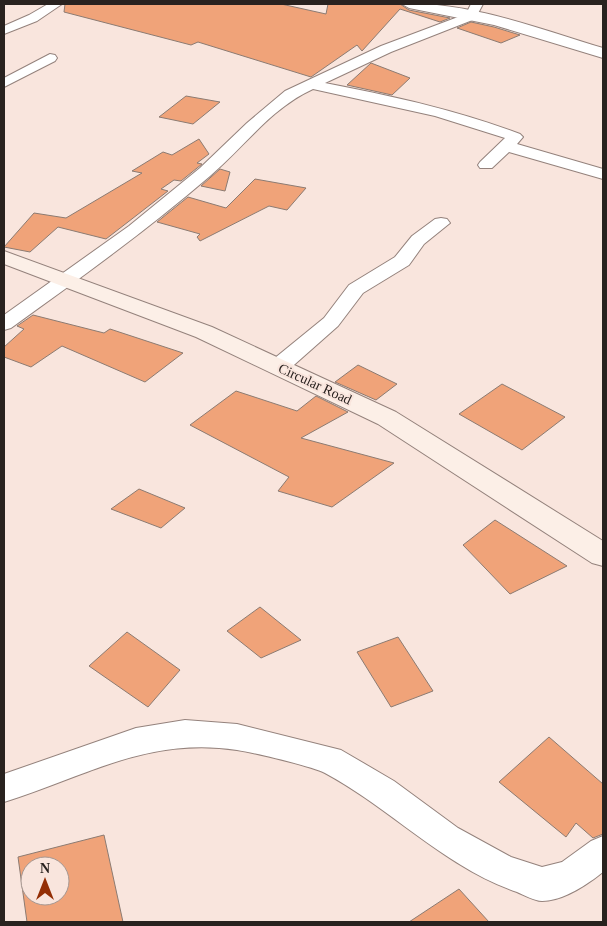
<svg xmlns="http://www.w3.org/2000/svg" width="607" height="926" viewBox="0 0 607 926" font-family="'Times New Roman',serif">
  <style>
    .building { fill: #f0a379; stroke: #8c7b72; fill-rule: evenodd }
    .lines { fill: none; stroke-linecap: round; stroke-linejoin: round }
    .minor-casing { stroke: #94827c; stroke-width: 2 }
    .tertiary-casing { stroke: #94827c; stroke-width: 2 }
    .secondary-casing { stroke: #94827c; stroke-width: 2 }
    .minor { fill: #fff; fill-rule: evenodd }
    .tertiary { fill: #fff; fill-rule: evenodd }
    .secondary { fill: #fcefe7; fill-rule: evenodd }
    .labels { text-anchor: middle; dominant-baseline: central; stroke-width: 4; stroke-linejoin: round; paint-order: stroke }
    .street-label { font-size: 14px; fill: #29221f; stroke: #f9e5dd }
  </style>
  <rect width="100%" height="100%" fill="#f9e5dd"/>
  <path class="building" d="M65 4H281L326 14 328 4H400L409 10 450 18 440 22 400 9 362 51 357 45 311 77 198 42 191 45 64 12Z
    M471 22 494 27 520 35 501 43 457 28Z
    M371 63 410 78 392 95 347 85Z
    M186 96 220 102 193 124 159 117Z
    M199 139 209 154 197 163 202 164 181 181 174 180 161 189 168 191 106 239 58 227 30 252 4 247 34 213 66 218 142 173 132 171 163 152 172 155Z
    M220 169 230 172 225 191 201 186Z
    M255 179 306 188 287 210 269 206 200 241 197 237 200 234 157 222 188 197 226 208Z
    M33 315 104 333 110 329 183 353 145 382 62 346 31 367 4 357V347L24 329 17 326Z
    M358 365 397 384 376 400 335 382Z
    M502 384 565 417 522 450 459 414Z
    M236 391 297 411 316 396 348 412 301 438 394 463 332 507 278 491 289 477 190 425Z
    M139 489 185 508 161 528 111 509Z
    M495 520 567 566 510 594 463 545Z
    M260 607 301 640 261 658 227 631Z
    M127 632 180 670 148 707 89 666Z
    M398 637 433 691 391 707 357 652Z
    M549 737 603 784V834L593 838 576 823 566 837 499 782Z
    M104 835 123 922H27L18 857ZM30 866H60V896H30Z
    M459 889 489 922H409Z"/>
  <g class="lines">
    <g class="minor-casing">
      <path id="minor" d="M48 4H62L37 21 4 34V26L29 15Z
        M471 4H483L475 19 391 52 325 83C392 96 457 110 520 134L523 137 517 144 603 169V179L509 152 492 168H480L478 165 480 162 505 138 435 116 313 89C271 108 244 147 210 176 146 231 79 279 11 328L4 330V315L129 226 200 168 247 123 285 91 381 46 466 14Z
        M50 54 55 55 57 58 55 61 4 87V78Z
        M441 218 447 219 450 223 424 244 409 265 363 293 338 326 286 372 278 373 270 372 267 367 270 362 324 318 349 285 395 257 412 236 435 219Z
        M185 720 237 724 341 750 394 781 458 828 511 857 542 867 562 862 591 841 603 836V872C588 884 563 901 542 901 535 901 524 895 517 892 444 867 392 809 325 773 311 766 255 753 237 750 149 736 84 777 4 802V774L136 728Z"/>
    </g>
    <g class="tertiary-casing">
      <path id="tertiary" d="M402 4C465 0 543 30 603 48V58L494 25 409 8Z"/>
    </g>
    <g class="secondary-casing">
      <path id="secondary" d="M4 251 212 327 396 412 603 541V566L592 563 378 424 196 337 4 264Z"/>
    </g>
    <use href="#minor" class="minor"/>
    <use href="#tertiary" class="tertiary"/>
    <use href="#secondary" class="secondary"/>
  </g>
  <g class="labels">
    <g class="street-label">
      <text transform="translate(315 384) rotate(25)">Circular Road</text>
    </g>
  </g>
  <rect width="607" height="926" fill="none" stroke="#29221f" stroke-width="10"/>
  <g transform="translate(45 881)"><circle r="24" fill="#f9e5dd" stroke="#a69791"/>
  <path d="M0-4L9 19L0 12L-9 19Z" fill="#942e05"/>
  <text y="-8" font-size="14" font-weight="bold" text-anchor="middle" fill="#29221f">N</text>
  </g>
</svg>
